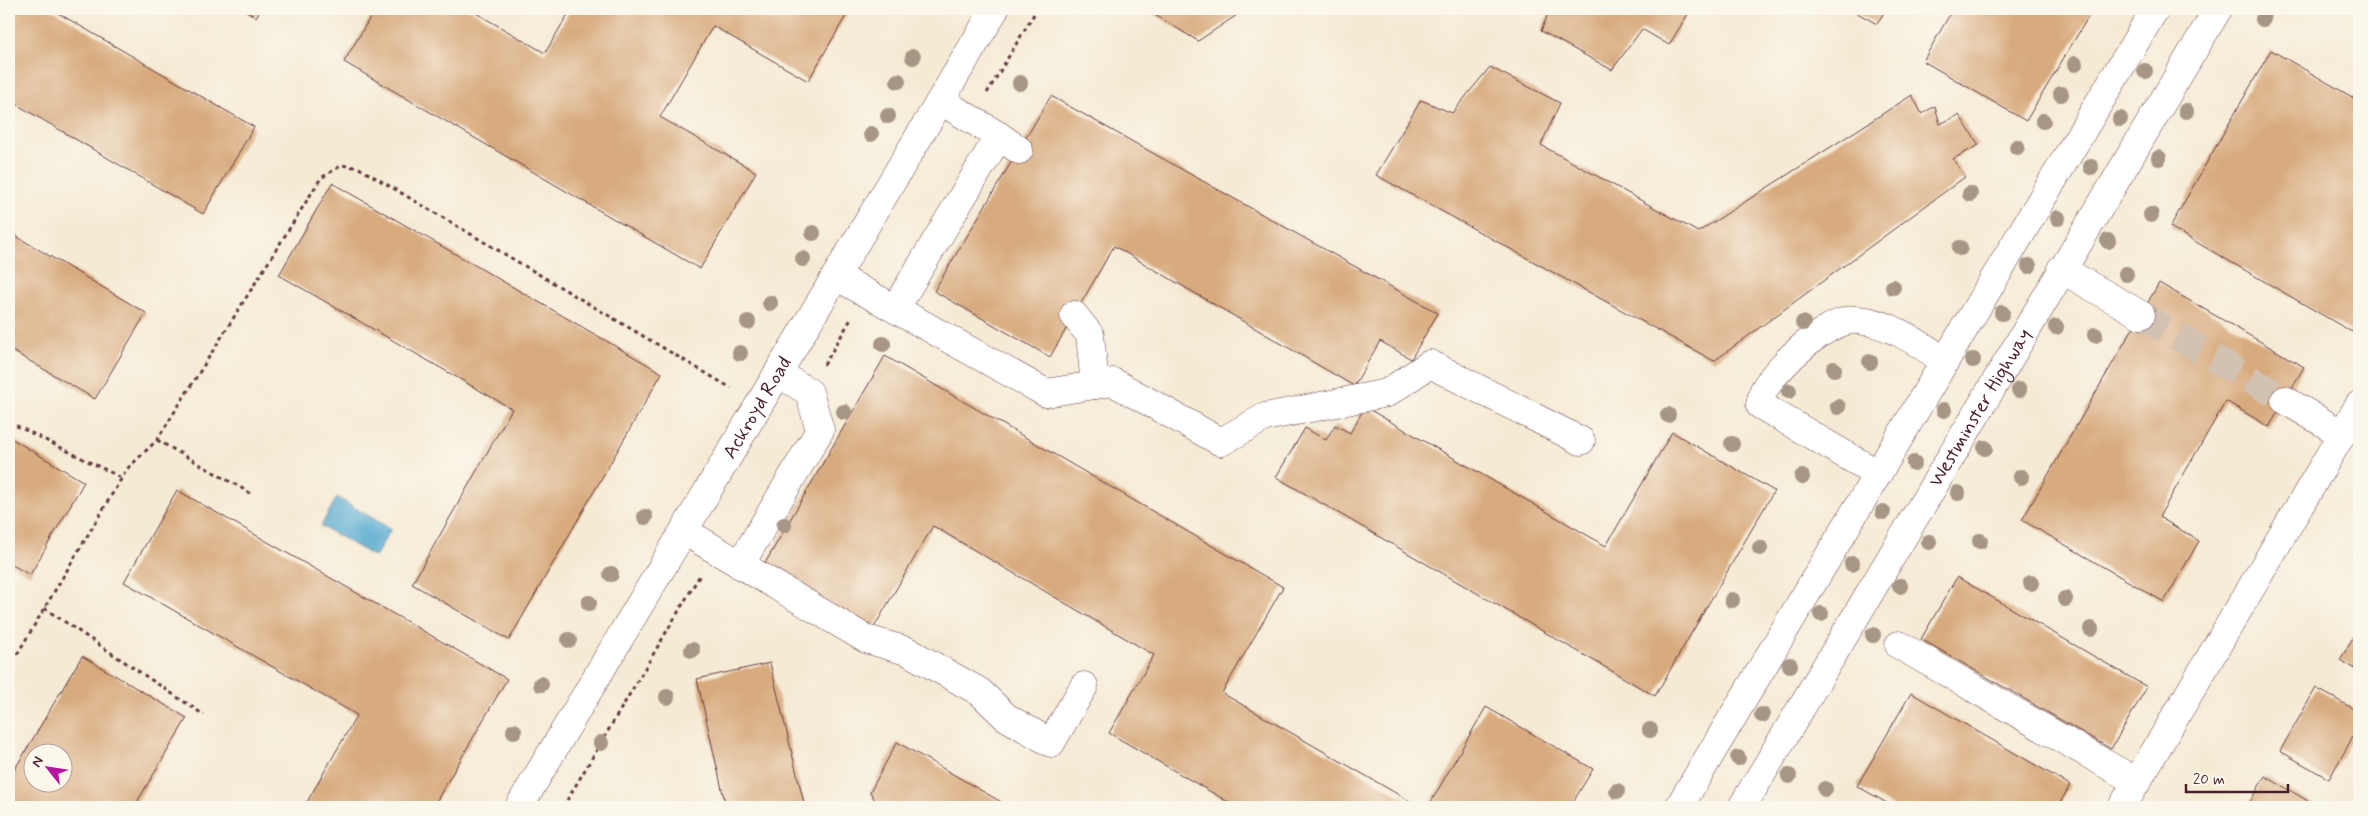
<svg xmlns="http://www.w3.org/2000/svg" width="2368" height="816" viewBox="0 0 2368 816" font-family="Mynerve,sans-serif">
  <style>
    .water { fill: #54a9d0; stroke: #4f647e }
    .building { fill: #d8ab7f; fill-rule: evenodd }
    .lines { fill: none; stroke-linecap: round; stroke-linejoin: round }
    .minor-tunnel { stroke: #d3c1b2; stroke-width: 28; stroke-dasharray: 28 14; stroke-linecap: butt }
    .minor-casing { stroke: #643d44; stroke-width: 29 }
    .major-casing { stroke: #643d44; stroke-width: 29 }
    .path { stroke: #643d44; stroke-width: 3; stroke-dasharray: 4 4; stroke-linecap: butt }
    .minor { stroke: #fff; stroke-width: 28 }
    .major { stroke: #fff; stroke-width: 28 }
    .tree { fill: #a79683 }
    .labels { text-anchor: middle; dominant-baseline: central; stroke-width: 5; stroke-linejoin: round; paint-order: stroke }
    .street-label { font-size: 20px; fill: #4a1f2b; stroke: #fbf7ec }
  </style>
  <rect width="100%" height="100%" fill="#fbf7ec"/>
  <filter id="ink" filterUnits="userSpaceOnUse"><feTurbulence type="fractalNoise" baseFrequency=".02" numOctaves="2"/><feDisplacementMap in="SourceGraphic" scale="10" xChannelSelector="R" yChannelSelector="G"/><feConvolveMatrix kernelMatrix="1 2 1 2 8 2 1 2 1" color-interpolation-filters="sRGB"/></filter>
  <filter id="wash" filterUnits="userSpaceOnUse"><feTurbulence type="fractalNoise" baseFrequency=".0096" numOctaves="4" result="noise"/><feDisplacementMap in="SourceGraphic" scale="20" xChannelSelector="R" yChannelSelector="G"/><feGaussianBlur stdDeviation="1.12" result="paint"/><feColorMatrix in="noise" values="0 0 0 0 0 0 0 0 0 0 0 0 0 0 0 0 0 1.4 0 .05"/><feComposite in="paint" operator="in"/></filter>
  <g filter="url(#wash)">
    <rect width="100%" height="100%" fill="#f5ead4"/>
    <path class="water" d="M337 497 391 529 375 557 321 526Z"/>
    <g id="blocks">
      <path class="building" d="M9 9H51L254 127 203 214 9 100Z
        M243 9H261L256 17Z
        M375 9H469L545 53 571 9H850L808 81 713 26 660 117 756 172 700 269 344 62Z
        M1145 9H1246L1198 41Z
        M1550 9H1691L1669 45 1642 29 1612 70 1541 31Z
        M1850 9H1886L1877 24Z
        M1953 9H2093L2026 121 1923 61Z
        M2271 50 2359 101V319L2352 332 2170 227Z
        M1490 67 1560 103 1541 145 1698 232 1912 95 1922 114 1935 106 1940 124 1959 115 1979 145 1953 159 1965 177 1714 361 1376 175 1421 100 1452 113Z
        M1051 96 1438 313 1411 359 1380 341 1354 386 1114 246 1050 357 934 291Z
        M332 183 662 373 509 640 412 584 512 409 279 275Z
        M9 232 146 313 95 399 9 349Z
        M2159 283 2304 367 2269 427 2226 401 2159 517 2199 541 2164 602 2022 520Z
        M885 356 1283 587 1222 693 1420 807H1237L1109 733 1154 655 933 526 873 629 764 565Z
        M1365 407 1606 546 1672 432 1774 491 1655 696 1276 477 1305 428 1326 440 1335 425 1350 433Z
        M9 437 84 482 30 575 9 563Z
        M177 490 507 679 433 807H304L357 715 124 582Z
        M1957 577 2147 687 2111 749 1921 639Z
        M2359 627V671L2340 660Z
        M82 656 187 718 134 807H9V779ZM32 754H62V784H32Z
        M770 663 805 807H726L697 679Z
        M2316 688 2359 712V726L2329 779 2280 751Z
        M1911 693 2070 785 2058 807H1894L1857 786Z
        M1486 707 1593 769 1570 807H1428Z
        M897 742 1010 807H879L870 792Z
        M2265 776 2315 805 2314 807H2247Z"/>
    </g>
  </g>
  <g filter="url(#ink)">
    <use href="#blocks" fill-opacity="0" stroke="#643d44" stroke-width="1"/>
    <g class="lines">
      <path class="minor-tunnel" d="M2141 315 2285 400"/>
      <g class="minor-casing">
        <g id="minor">
          <path d="M999 136 1019 150"/>
          <path d="M2061 269 2141 315"/>
          <path d="M836 276 1046 393 1113 382 1221 442 1265 417 1387 393 1430 364 1581 441"/>
          <path d="M895 309 999 136 941 101"/>
          <path d="M1074 315 1090 335 1095 385"/>
          <path d="M2285 400 2342 434"/>
          <path d="M1878 474 1760 405C1761 400 1762 394 1764 390 1778 365 1830 316 1859 320 1890 323 1920 344 1945 361"/>
          <path d="M684 531 866 639 907 651 980 692 1006 717 1051 743 1084 686"/>
          <path d="M740 565 820 430 809 392 778 373"/>
          <path d="M1899 645 2137 782"/>
          <path id="s1" d="M519 807 995 9"/>
          <path d="M2122 807 2359 405"/>
        </g>
      </g>
      <g class="major-casing">
        <g id="major">
          <path d="M1679 807 2155 9"/>
          <path id="s2" d="M1742 807 2218 9"/>
        </g>
      </g>
      <path class="path" d="M987 93 1037 9
        M824 365 851 319
        M9 422 122 478
        M157 440 250 493
        M44 608 204 715
        M9 668 127 469 157 440 321 178 342 165 359 168 731 388
        M563 807 700 575"/>
      <use href="#minor" class="minor"/>
      <use href="#major" class="major"/>
    </g>
    <g class="tree">
      <circle cx="2263" cy="19" r="8"/>
      <circle cx="913" cy="57" r="8"/>
      <circle cx="2075" cy="64" r="8"/>
      <circle cx="2145" cy="71" r="8"/>
      <circle cx="898" cy="81" r="8"/>
      <circle cx="1020" cy="83" r="8"/>
      <circle cx="2061" cy="94" r="8"/>
      <circle cx="2186" cy="111" r="8"/>
      <circle cx="888" cy="116" r="8"/>
      <circle cx="2120" cy="119" r="8"/>
      <circle cx="2043" cy="121" r="8"/>
      <circle cx="871" cy="134" r="8"/>
      <circle cx="2017" cy="147" r="8"/>
      <circle cx="2159" cy="158" r="8"/>
      <circle cx="2091" cy="167" r="8"/>
      <circle cx="1970" cy="194" r="8"/>
      <circle cx="2151" cy="215" r="8"/>
      <circle cx="2058" cy="218" r="8"/>
      <circle cx="813" cy="233" r="8"/>
      <circle cx="2108" cy="241" r="8"/>
      <circle cx="1960" cy="248" r="8"/>
      <circle cx="803" cy="259" r="8"/>
      <circle cx="2029" cy="266" r="8"/>
      <circle cx="2126" cy="274" r="8"/>
      <circle cx="1893" cy="287" r="8"/>
      <circle cx="770" cy="303" r="8"/>
      <circle cx="2002" cy="313" r="8"/>
      <circle cx="748" cy="322" r="8"/>
      <circle cx="1803" cy="323" r="8"/>
      <circle cx="2056" cy="327" r="8"/>
      <circle cx="2095" cy="335" r="8"/>
      <circle cx="883" cy="344" r="8"/>
      <circle cx="740" cy="353" r="8"/>
      <circle cx="1973" cy="360" r="8"/>
      <circle cx="1870" cy="362" r="8"/>
      <circle cx="1834" cy="369" r="8"/>
      <circle cx="2019" cy="390" r="8"/>
      <circle cx="1789" cy="391" r="8"/>
      <circle cx="1838" cy="407" r="8"/>
      <circle cx="1944" cy="410" r="8"/>
      <circle cx="844" cy="412" r="8"/>
      <circle cx="1668" cy="415" r="8"/>
      <circle cx="1732" cy="444" r="8"/>
      <circle cx="1985" cy="448" r="8"/>
      <circle cx="1914" cy="463" r="8"/>
      <circle cx="1802" cy="477" r="8"/>
      <circle cx="2021" cy="477" r="8"/>
      <circle cx="1958" cy="493" r="8"/>
      <circle cx="1883" cy="512" r="8"/>
      <circle cx="645" cy="517" r="8"/>
      <circle cx="784" cy="525" r="8"/>
      <circle cx="1980" cy="541" r="8"/>
      <circle cx="1929" cy="542" r="8"/>
      <circle cx="1760" cy="548" r="8"/>
      <circle cx="1852" cy="564" r="8"/>
      <circle cx="611" cy="574" r="8"/>
      <circle cx="2031" cy="583" r="8"/>
      <circle cx="1900" cy="586" r="8"/>
      <circle cx="2065" cy="599" r="8"/>
      <circle cx="1732" cy="600" r="8"/>
      <circle cx="589" cy="603" r="8"/>
      <circle cx="1821" cy="614" r="8"/>
      <circle cx="2091" cy="629" r="8"/>
      <circle cx="1873" cy="635" r="8"/>
      <circle cx="569" cy="640" r="8"/>
      <circle cx="692" cy="650" r="8"/>
      <circle cx="1790" cy="665" r="8"/>
      <circle cx="541" cy="684" r="8"/>
      <circle cx="667" cy="697" r="8"/>
      <circle cx="1762" cy="715" r="8"/>
      <circle cx="1650" cy="730" r="8"/>
      <circle cx="514" cy="731" r="8"/>
      <circle cx="601" cy="743" r="8"/>
      <circle cx="1738" cy="758" r="8"/>
      <circle cx="1789" cy="776" r="8"/>
      <circle cx="1825" cy="789" r="8"/>
      <circle cx="1617" cy="791" r="8"/>
    </g>
  </g>
  <g class="labels">
    <g class="street-label">
      <text stroke="none"><textPath href="#s1" startOffset="465">Ackroyd Road</textPath></text>
      <text stroke="none"><textPath href="#s2" startOffset="465">Westminster Highway</textPath></text>
    </g>
  </g>
  <rect width="2368" height="816" fill="none" stroke="#fbf7ec" stroke-width="30"/>
  <g transform="translate(48 768) rotate(300)"><circle r="24" fill="#fbf7ec" stroke="#b4a19f"/>
  <path d="M0-4L9 19L0 12L-9 19Z" fill="#b5179e"/>
  <text y="-8" font-size="14" font-weight="bold" text-anchor="middle" fill="#4a1f2b">N</text>
  </g>
  <path d="M2186 784v8h102v-8" fill="none" stroke="#4a1f2b" stroke-width="2.5"/>
  <text x="2193" y="784" font-size="15" fill="#4a1f2b" stroke="#fbf7ec" stroke-width="4" paint-order="stroke">20 m</text>
</svg>
